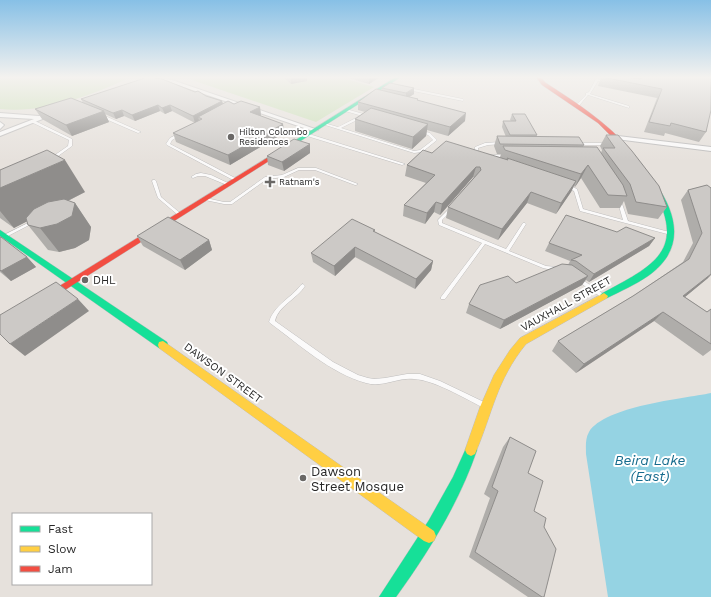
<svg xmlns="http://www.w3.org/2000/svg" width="711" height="597" viewBox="0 0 711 597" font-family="'Work Sans',sans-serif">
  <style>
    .green { fill: #cadfb7 }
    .water { fill: #95d3e3 }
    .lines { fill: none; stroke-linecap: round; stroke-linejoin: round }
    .lane-casing { stroke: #bfbebe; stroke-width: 1 }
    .street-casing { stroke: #bfbebe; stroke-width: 2 }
    .fast-casing { stroke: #bfbebe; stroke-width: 1 }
    .slow-casing { stroke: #bfbebe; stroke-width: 1 }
    .jam-casing { stroke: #bfbebe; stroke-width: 1 }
    .lane { fill: #fbfafa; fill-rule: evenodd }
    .street { fill: #fbfafa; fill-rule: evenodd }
    .fast { fill: #16e098; fill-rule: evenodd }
    .slow { fill: #ffcf43; fill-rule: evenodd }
    .jam { fill: #f24e42; fill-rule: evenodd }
    .wall { fill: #afadaa }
    .shaded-wall { fill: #8f8d8b }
    .building { fill: #ccc9c6; stroke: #8f8d8b }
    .poi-dot { fill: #6a6866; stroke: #fff; stroke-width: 1.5 }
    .labels { text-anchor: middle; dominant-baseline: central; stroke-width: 4; stroke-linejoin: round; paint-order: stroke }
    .far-poi-label { font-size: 9px; fill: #272727; stroke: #fff; text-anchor: start }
    .poi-label { font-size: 11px; fill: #272727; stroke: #fff; text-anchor: start }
    .street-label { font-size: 11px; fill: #272727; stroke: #fff }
    .near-poi-label { font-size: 13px; fill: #272727; stroke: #fff; text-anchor: start }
    .near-water-label { font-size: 14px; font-style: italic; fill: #156b8d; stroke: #fff }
  </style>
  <rect width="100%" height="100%" fill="#e6e1dc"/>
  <path class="green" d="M0 77H131C92 95 43 114 0 109Z
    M200 77H339L374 87 316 122 192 80Z"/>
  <path class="water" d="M711 393V597H608L586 454C586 447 585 439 589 432 605 406 682 399 711 393Z"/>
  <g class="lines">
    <g class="lane-casing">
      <path id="lane" d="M596 79 606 81 605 82 598 81 590 94 629 106V108L588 95 578 107H576V105L586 95V93L589 92Z
        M409 88 463 99 464 100 463 101 408 90V89Z
        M346 109 367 115V116L366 117 345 111V110Z
        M101 115H103L141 132 138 133 101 117Z
        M360 116H361V118L341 128 414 151 420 150 433 140 428 135 419 132V130L430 133 437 140 422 152 414 153 322 124 324 123 338 127Z
        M31 120H33L72 139V146L54 159H52V157L68 146 69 140 31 122Z
        M178 134 181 135 172 140 170 144 237 179V181H235L167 145 166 144 170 138Z
        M307 134H309L405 164 402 165 307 136Z
        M280 140H282L293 144 291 145 280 142Z
        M501 142H502V144L488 145 478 148 479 156 477 157 475 156V147L485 143Z
        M576 143H607L609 144 607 145H577L575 144Z
        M488 155H507L509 156 507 157H489L487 156Z
        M298 168H316L358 184 356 185H355L315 170H299L284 177 267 179 232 204H224L205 200 204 199 206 198 224 202H230L265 177 282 175Z
        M201 173 211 175 230 184 228 185H227L205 176H198L193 178 191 177 196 174Z
        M153 180H155L156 181 161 197 180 213V215H178L158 198 152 181Z
        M566 185H568L577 189 583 209 623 220 617 199 619 198H620L628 221 673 233V234L671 235 580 211 574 191 566 187Z
        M449 209H451L452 210 442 220V223L506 249 523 223H525L526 224 509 251 546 266 557 267 559 269 557 271 543 268 485 244 445 299H441V297L482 243 439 225 438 220Z
        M32 221H33L35 222 8 236H6L4 235Z
        M578 277 605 295V297H601L576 280V278Z
        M303 284 305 286C297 299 278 306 275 321L333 362 358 375 368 378 374 379 385 378 407 374H420L440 381 486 403 487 405 486 407 484 408 482 407C464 398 434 380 414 379 398 377 382 388 366 383 330 373 300 345 270 323L269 322C274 305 291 298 301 285Z"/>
    </g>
    <g class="street-casing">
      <path id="street" d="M151 77 172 80 318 130 313 131 169 82 149 80 148 79Z
        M53 111 56 113 55 114 0 136V132L34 119 0 117V113L39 116Z
        M0 122 4 125 0 129Z
        M618 136 711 147V151L616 139 615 138Z"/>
    </g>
    <g class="fast-casing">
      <path id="fast" d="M396 77H401L269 161 264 160Z
        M654 183 656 184C678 216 685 250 648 276 635 285 621 291 607 298H601L600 296 601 294C654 265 689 251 651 185Z
        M0 230 167 342 168 345 167 348 163 349 159 348 0 236Z
        M471 444 475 446 477 450C460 501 428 553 396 597H379L429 520 453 477 467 446Z"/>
    </g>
    <g class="slow-casing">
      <path id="slow" d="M604 293 608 296 607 298 526 344C496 381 493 412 475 454L471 456 467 454 465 450 480 407 494 375 510 350 520 338Z
        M163 341 434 531 436 536 434 541 429 543 424 541 159 348 158 345 159 342Z"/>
    </g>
    <g class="jam-casing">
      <path id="jam" d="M536 77H540L546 83C577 103 606 122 631 150V152H627L598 123 542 85Z
        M267 158 269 159V161L46 302H40L38 300 40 298Z"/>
    </g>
    <use href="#lane" class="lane"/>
    <use href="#street" class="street"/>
    <use href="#fast" class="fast"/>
    <use href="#slow" class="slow"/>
    <use href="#jam" class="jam"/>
  </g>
  <path class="wall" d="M283 77H307V81L291 84Z
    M345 77H380L369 84Z
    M597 77H640L638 79H640L711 77 706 132 699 142 665 133 664 136 644 132 657 98 598 86 601 78H596Z
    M382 88 414 94 409 97 418 99V100L465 121 448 136 427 130 426 136 412 149 355 131V119L365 112 358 110V102L381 91Z
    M195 92 222 101 223 104H234L260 107 261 116 283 124 284 133 230 165 176 142 173 133 195 123 172 111 165 114 160 111 135 121 124 116 116 119 105 114 109 122 72 136 42 119 35 109 83 103 81 99Z
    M512 114 537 135 536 137 584 145 583 147 601 153 602 150 600 146 606 135 667 207 658 219 628 214 624 201 620 208H600L581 178 575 187 574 186 571 192 556 214 527 203 498 240 446 218 448 207 474 177H473L440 215 434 212 425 224 403 216 404 205 426 183 405 176 407 165 432 153 500 157 501 154H497L494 146 497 136 506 137 502 127 503 121H511L510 120Z
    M310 144V153L284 171 268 165 267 156Z
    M0 170 85 192 68 201 75 203 91 227 89 240 75 248 59 252 48 250 28 225 27 221 14 228 0 218Z
    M707 185 708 278 685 297 707 312 711 309V350L703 356 654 321 576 373 552 351 558 341 633 296 683 262 693 243 681 200 688 190Z
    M375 230V232L433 261 431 270 415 289 355 257 335 276 313 262 311 253Z
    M617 232 655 238 649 246 589 282 586 280 582 285 500 329 466 313 469 304 516 283 568 265 570 261 545 251 549 243Z
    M137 236 209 240 212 250 185 270 143 246Z
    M0 237 27 257 36 267 11 281 0 272Z
    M510 437 528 473 534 511 544 527V597H528L469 557 490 498 484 494 503 447Z"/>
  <path class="shaded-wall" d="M291 77H307V81L291 84Z
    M370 77H380L369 84V78Z
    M414 88V94L406 99V93Z
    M222 101 224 107 198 117 199 120 195 123 193 116Z
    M158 105 160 111 135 121 132 115Z
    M170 105 172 111 165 114 162 108Z
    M260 107 261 116 251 121 250 112Z
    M122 110 124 116 116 119 113 113Z
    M104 111 109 122 72 136 66 125Z
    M466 113 465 121 448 136 450 127Z
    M283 124 284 133 230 165 228 155Z
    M428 124 426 136 412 149 413 137Z
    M310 144V153L284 171 282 162Z
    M65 160 85 192 14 228 0 211V188Z
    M588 165 581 178 575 187 581 174Z
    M476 167 473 177 440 215 442 204Z
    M576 181 571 192 556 214 561 203Z
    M531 192 527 203 498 240 502 229Z
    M436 202 434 212 425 224 427 213Z
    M75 203 91 227 89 240 75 248 59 252 40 228Z
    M655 238 649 246 589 282 594 274Z
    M209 240 212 250 185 270 180 260Z
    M355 247V257L335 276 334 266Z
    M27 257 36 267 11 281 1 271Z
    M433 261 431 270 415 289 416 279Z
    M711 274V275L708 278 674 306 683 296Z
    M588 276 582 285 500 329 504 320Z
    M78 299 89 311 25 356 10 344Z
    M663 312 654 321 576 373 584 364Z"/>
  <path class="building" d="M148 77 162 79 195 92 198 91 206 96 222 101 193 116 170 105 162 108 158 105 132 115 122 110 113 113 81 99Z
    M602 77H625L640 79 643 77H711V110L706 132 671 123 670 126 649 122 662 89Z
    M390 83 414 88 406 93 382 88Z
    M376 89 418 99 417 100 466 113 450 127 358 102Z
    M71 98 104 111 66 125 35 109Z
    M228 101 234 104 241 101 260 107 250 112 283 124 228 155 173 133 202 119 198 117Z
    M371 108 428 124 413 137 355 119Z
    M512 114H525L537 135H510L503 121H516Z
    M606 135H618L632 151 659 186 667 207 636 202 630 184 603 148H615Z
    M497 136 579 137 584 145 500 144Z
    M294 139 310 144 282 162 267 156Z
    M446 141 508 160 507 158 576 181 561 203 531 192 502 229 448 207 481 170 480 167H476L442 204 436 202 427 213 404 205 435 175 407 165 423 150 432 153Z
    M503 146 597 147 623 185 627 196 608 195 588 165 581 174 505 150Z
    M47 150 65 160 0 188V170Z
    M707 185 711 188V274L683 296 707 312 711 309V344L663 312 584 364 558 341 633 296 689 259 702 233 688 190Z
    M64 199 75 203 72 216 57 224 40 228 28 225 26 218 34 209 48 202Z
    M566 215 617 232 626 227 655 238 594 274 576 261 571 260 582 255 549 243Z
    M168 217 209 240 180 260 137 236Z
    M352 219 375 230 373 231 433 261 416 279 355 247 334 266 311 253Z
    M0 237H1L27 257 1 271 0 270Z
    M562 264 572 265 588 276 504 320 469 304 480 285 508 276 516 283Z
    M56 282 78 299 10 344 0 334V315Z
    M510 437 536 451 528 473 543 481 534 511 546 518 544 527 556 549 544 597H542L475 552 498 491 492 487Z"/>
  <linearGradient id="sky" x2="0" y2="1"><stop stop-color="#87c0e6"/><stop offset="0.48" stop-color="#f4f2ef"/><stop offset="1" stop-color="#f4f2ef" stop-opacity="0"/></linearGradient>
  <rect width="711" height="161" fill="url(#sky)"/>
  <g class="poi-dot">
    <circle cx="231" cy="137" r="4"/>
    <path d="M268 176h4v4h4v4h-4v4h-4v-4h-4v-4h4z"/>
    <circle cx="85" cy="280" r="4"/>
    <circle cx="303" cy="478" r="4"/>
  </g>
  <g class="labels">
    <g class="far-poi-label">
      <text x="239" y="132">Hilton Colombo<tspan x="239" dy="10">Residences</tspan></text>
      <text x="279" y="182">Ratnam's</text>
    </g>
    <g class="poi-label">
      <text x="93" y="280">DHL</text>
    </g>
    <g class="street-label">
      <text transform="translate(566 304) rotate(-29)">VAUXHALL STREET</text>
      <text transform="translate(223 373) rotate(36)">DAWSON STREET</text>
    </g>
    <g class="near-poi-label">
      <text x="311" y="471">Dawson<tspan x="311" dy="15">Street Mosque</tspan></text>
    </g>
    <g class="near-water-label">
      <text x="650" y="460">Beira Lake<tspan x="650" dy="16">(East)</tspan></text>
    </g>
  </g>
  <rect x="12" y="513" width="140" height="72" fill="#ffffff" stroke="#a9a9a9"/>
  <rect x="20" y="526" width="20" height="6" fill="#16e098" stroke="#a9a9a9"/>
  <text x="48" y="533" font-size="12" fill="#272727">Fast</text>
  <rect x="20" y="546" width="20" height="6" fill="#ffcf43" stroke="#a9a9a9"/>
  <text x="48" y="553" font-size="12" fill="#272727">Slow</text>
  <rect x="20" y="566" width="20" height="6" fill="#f24e42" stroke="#a9a9a9"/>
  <text x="48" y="573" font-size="12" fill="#272727">Jam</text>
</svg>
